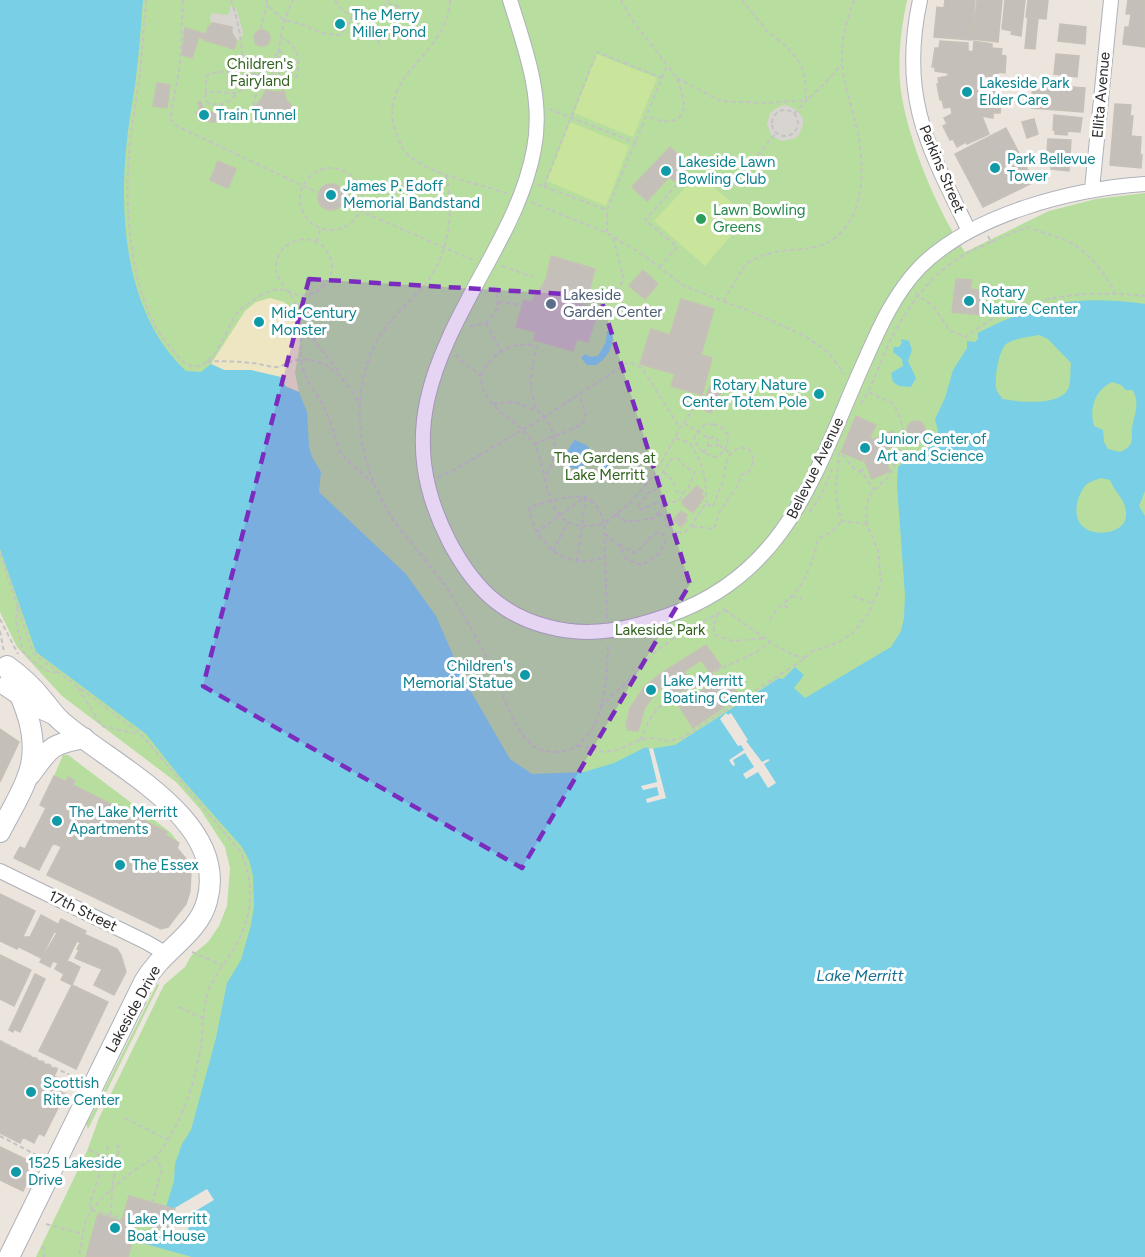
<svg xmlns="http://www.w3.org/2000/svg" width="1145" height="1257" viewBox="0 0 1145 1257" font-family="Figtree,sans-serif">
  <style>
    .green { fill: #b7de9e }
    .sand { fill: #eee5c3 }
    .pitch { fill: #c9e49b }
    .plaza { fill: #d8d4d0 }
    .water { fill: #78cfe6; fill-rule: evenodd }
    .pier { fill: #ebe5de }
    .building { fill: #c4c0b9; stroke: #c7c0b7; stroke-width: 1.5 }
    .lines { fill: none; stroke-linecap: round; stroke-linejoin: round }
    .street-casing { stroke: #aeb1ba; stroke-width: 16 }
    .secondary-casing { stroke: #aeb1ba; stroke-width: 22 }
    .path { stroke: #c4c4c4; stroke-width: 2; stroke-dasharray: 4.5 3; stroke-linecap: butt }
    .street { stroke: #fff; stroke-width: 14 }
    .secondary { stroke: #fff; stroke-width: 20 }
    .path-bridge { stroke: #c4c4c4; stroke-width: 2; stroke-dasharray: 4.5 3; stroke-linecap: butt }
    .marked { fill: #7b2cbf; fill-opacity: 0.2; stroke: #7b2cbf; stroke-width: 4.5; stroke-dasharray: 12 8; stroke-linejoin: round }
    .culture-dot { fill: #0f9aa8; stroke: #fff; stroke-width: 2 }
    .leisure-dot { fill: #2e9e5b; stroke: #fff; stroke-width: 2 }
    .service-dot { fill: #5c6f8a; stroke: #fff; stroke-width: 2 }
    .labels { text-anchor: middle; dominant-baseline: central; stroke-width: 6; stroke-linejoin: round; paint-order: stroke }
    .culture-label { font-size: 15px; fill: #0d838f; stroke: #fff; text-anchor: start }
    .park-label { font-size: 15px; fill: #31631f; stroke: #fff }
    .street-label { font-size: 15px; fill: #2b2b2b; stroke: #fff }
    .leisure-label { font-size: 15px; fill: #27864d; stroke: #fff; text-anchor: start }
    .service-label { font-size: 15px; fill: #4e5e75; stroke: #fff; text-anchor: start }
    .water-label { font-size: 16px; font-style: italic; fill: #176f92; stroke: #fff }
  </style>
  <rect width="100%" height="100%" fill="#ebe5de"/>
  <path class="green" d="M0 0H907C901 29 897 61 901 91 908 141 937 210 965 252L1049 211 1096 199 1145 193V1257H36L87 1151 99 1118 164 985 185 967 191 956 208 942 219 926 227 906 230 868 225 847 200 809 176 782 62 696 17 647 0 612Z
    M63 755H68L170 832 179 843 165 835 166 832 73 785 75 781 68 777 66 782 54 776Z
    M157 984 159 985 88 1129 86 1123 91 1116Z"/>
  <path class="sand" d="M270 298 284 302 293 312 299 327 300 343 295 373 299 392 251 370H224L211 364 245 311 256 302Z"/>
  <path class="pitch" d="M597 54 657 78 633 137 574 113Z
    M570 122 629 146 606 206 547 181Z
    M698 174 748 216 705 266 654 221Z"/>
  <path class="plaza" d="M230 6 236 8 243 31 242 37 237 41 232 33V27L213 23 210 20 211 13 227 15 230 12Z
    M786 105 797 110 803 119V125L798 136 793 139 781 141 771 135 767 124 770 113 780 106Z"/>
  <path class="water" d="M0 0H143C141 26 139 52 136 77 133 101 128 125 126 150 119 225 128 317 186 371L201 372 211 364 224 370H251L281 377 286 387 299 392 307 412 309 447 312 457 321 472 319 492 406 574 436 616 462 676 510 759 532 774 584 772 614 763 646 747 649 749 675 745 779 678 783 679 795 667 804 675 794 688 805 698 891 647 901 631 904 618 905 595 897 485 898 467 908 458 932 446 936 439 938 432 935 419 945 398 953 370 967 348V341L975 342 978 339V333C1038 302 1077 295 1145 304V491L1139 506 1145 516V1257H192L142 1243 145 1230 166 1236 175 1210 166 1207 174 1181 175 1164 182 1144 191 1130 216 1038 227 983 241 960 251 925 254 906 253 876 249 860 242 847 180 777 146 734 36 652 0 549ZM1039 335 1048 339 1071 363C1070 370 1071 380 1069 387 1062 407 1019 402 1003 399 1002 398 997 392 997 391 993 382 999 350 1006 344 1015 338 1029 337 1039 335ZM1112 382 1121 385 1126 390H1132C1141 402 1134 415 1132 428 1131 433 1133 439 1131 443 1129 448 1124 450 1120 452L1108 449 1104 442 1103 430 1094 426C1089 408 1095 390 1112 382ZM1101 478 1110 480C1115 494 1127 499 1126 516 1125 532 1101 536 1088 530 1071 522 1075 499 1085 486 1088 482 1096 480 1101 478Z
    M607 331 613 332C613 347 608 358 596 365H587L581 358 585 354 590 357 598 356 606 342Z
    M901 339 909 341 912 350 908 361 916 378 911 387 899 386 893 382 891 373 903 366 902 359 893 352 894 347H899L902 343Z
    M575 440 588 446 591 454 604 457 611 452 615 459 612 472 600 474V466L586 462 581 469 569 468C566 456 566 449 575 440Z"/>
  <path class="pier" d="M726 713 728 715 731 713 748 740 746 741 762 762 768 759 770 760 764 764 776 783 768 788 758 772 746 779 743 774 754 767 745 753 733 760 735 765 733 766 729 760 744 750 741 745 738 746 720 719Z
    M653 748 666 798 647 803 646 799 659 795 657 787 643 790 641 786 657 782 649 749Z
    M207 1189 214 1200 180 1220 190 1223 186 1236 169 1231 175 1210 173 1209Z"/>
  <path class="building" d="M945 0H975L972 40 934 37 937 7 944 8Z
    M977 0H1002L998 42 973 39Z
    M1005 0H1025L1021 36 1011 34 1012 31 1002 29Z
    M1028 0H1048L1046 19 1026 17Z
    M1128 0H1145V47L1123 44 1125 27H1129L1131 14H1126Z
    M1028 17 1038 18 1035 49 1025 48Z
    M213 23 232 27V33L237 41 234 49 204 40 208 27Z
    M1060 24 1086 27 1085 44 1058 41Z
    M185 28 206 34 204 39 199 37 192 58 182 55Z
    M254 38a8 8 0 1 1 16 0a8 8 0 1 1-16 0Z
    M940 41 968 43V51L973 52 974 41 992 44V48L1002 49 1001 55 1006 56 1005 73 998 72V78L982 76V79L986 81V84L981 85V87L996 89 995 94 1002 95 1000 113H993V118L982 116 989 134 967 144 966 142 957 147 953 139 950 140 943 126 947 124 944 118 952 114 951 107 944 108 942 100H940L937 84H939L938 78 948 76V73L935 71V67H932L935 48H939Z
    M1056 54 1079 56 1077 77 1054 74Z
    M157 83 170 85 167 108 153 106Z
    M1033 84 1085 88 1083 112 1031 108Z
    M266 90 274 92 284 91 286 99 292 107 285 113 282 123 275 120 264 121 262 113 256 105 262 98Z
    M200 101 204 109 209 112 213 113 214 110 221 111V113L229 110 230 114 221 117 208 114 200 109 198 103Z
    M1115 104 1131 105 1130 116H1133L1131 136 1141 137 1140 155H1142L1141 168 1110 165Z
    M200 109 208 114 216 117 230 114 233 119 212 122 204 120 196 113Z
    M1054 115 1082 118 1080 132 1068 131 1067 135 1055 134V130H1053Z
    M1034 119 1038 134 1027 138 1022 122Z
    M1006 128 1034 182 983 207 955 154Z
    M1048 139 1071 140 1069 171 1051 169 1052 152H1047Z
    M670 147 689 165 674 181 669 177 647 201 632 187Z
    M218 161 236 169 228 188 210 180Z
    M318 197a13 13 0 1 1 26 0a13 13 0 1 1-26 0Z
    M551 256 595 269 586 303 580 301 579 304 586 306 584 314 596 317 588 342 577 339 573 351 534 340 536 332 516 327 524 300 531 302 546 280Z
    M643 270 658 284 645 299 629 286Z
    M956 279 972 280 970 289 985 291 982 315 952 312Z
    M681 299 714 309 701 355 712 358 702 395 671 386 675 374 640 364 651 329 670 335Z
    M711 385 722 390 711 413 700 408Z
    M856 416 876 425 870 437 872 440 893 431 898 444 877 453 878 454 883 452 890 471 872 479 864 460 866 459 865 457 864 456 862 461 841 452Z
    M907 430a9 9 0 1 1 18 0a9 9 0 1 1-18 0Z
    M697 486 703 491 701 494 704 497 693 513 682 504V501Z
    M681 511 687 515 685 518 687 520 681 527 673 520Z
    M706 645 721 666 710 673 701 660 684 672 692 684 672 697 664 686 656 692 645 707 638 731 628 730 626 725 630 708 644 687 660 674Z
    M726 675 728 678 732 676 734 679 730 682 740 696 693 728 679 706Z
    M0 729 19 742 0 782Z
    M54 776 66 782 68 777 75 781 73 785 89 793 62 847 53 843 39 870 14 858 20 847 25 849 46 808 40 805Z
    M89 793 167 832 165 835 179 843 177 848 186 859 191 871 190 891 186 904 168 927 161 929 47 875Z
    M0 894 35 911 17 949 0 941Z
    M41 915 58 924 41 958 19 947 24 937H30Z
    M61 919 86 931 80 943 77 941 67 961 70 962 64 974 55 969 58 963 53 961 50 967 40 962 57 933 55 932Z
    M84 934 117 949 121 955 126 972 114 995 94 985 102 969 75 958 79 950 77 949Z
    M0 955 31 970 14 1006 0 999Z
    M70 962 80 967 72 985 61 980Z
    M35 974 45 979 20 1032 14 1029 13 1032 9 1030Z
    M72 985 108 1002 76 1069 39 1051Z
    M0 1041 57 1070 54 1076 63 1080 58 1091 65 1094 44 1136 39 1133 34 1143 23 1137 20 1143 0 1133Z
    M0 1147 36 1164 23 1191 0 1180Z
    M129 1196 175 1209 169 1231 137 1223 128 1257H86L98 1214 122 1221Z"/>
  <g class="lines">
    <g class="street-casing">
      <path id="street" d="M510 0C525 48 544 98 534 149 526 192 506 230 485 268 433 363 395 435 449 541 472 585 500 615 549 627 590 638 630 629 669 615 792 572 817 465 866 358 880 326 895 293 920 267 973 214 1072 189 1145 184
        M920 0C899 97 928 147 969 231
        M1092 189 1111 0
        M0 685 37 710 57 719
        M0 871 146 942 165 953"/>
    </g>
    <g class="secondary-casing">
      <path id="secondary" d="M7 666C21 676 32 686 43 700 49 707 54 715 61 721 111 765 230 819 207 901 198 935 162 950 144 982L9 1257
        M30 775C51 747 49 745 84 738
        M0 832C9 814 20 797 27 778 42 741 25 704 9 671"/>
    </g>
    <path class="path" d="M146 0C144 24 142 49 140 73 136 101 131 128 129 155 124 211 131 306 171 348 175 354 181 361 187 364 211 378 227 328 236 314 241 308 251 302 258 297 263 294 273 289 279 289 287 290 293 295 301 295 324 296 341 271 327 251 313 230 278 239 276 265 275 282 291 290 296 305 304 325 299 343 302 364 304 380 315 390 322 404 326 412 330 421 333 430 336 436 336 445 340 451 347 463 363 473 373 483
      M183 0 180 66 170 119 175 125 303 186 475 261
      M231 0C241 29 245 60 241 91L237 93 206 92V77L211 73 242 70
      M267 0V5L284 20 301 24 325 34 341 35 353 15
      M335 0C340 12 354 16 365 21 367 30 371 29 375 35 378 38 379 44 381 47
      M450 0C449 28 430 47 413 67 397 85 387 105 395 129 398 137 401 148 407 154 428 175 481 184 509 194
      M621 0 630 17 677 78 684 101 683 114C673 126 659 121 647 116
      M365 21C375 18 384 10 387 0
      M260 29 267 5
      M375 35H380L398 27 401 12 399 7 386 2
      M279 50 288 59V70
      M227 72 233 80 242 81
      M252 75 257 72 259 74 256 76V78L264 75 277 53
      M662 78 667 65
      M677 78 721 101 767 103 806 100 805 77 801 64 787 47 767 31 742 0
      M268 79 273 83H281L285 79 295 78 297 75C301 59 297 44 281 38
      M285 79 278 76 282 67 288 62
      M206 93 205 97 208 103C222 107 227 104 237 93
      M549 109 636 143
      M772 123a13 13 0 1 1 26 0a13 13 0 1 1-26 0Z
      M262 113 257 115C246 96 266 85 274 70 278 61 279 51 280 41 283 26 286 13 293 0
      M794 114C809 96 828 83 841 64
      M300 199a31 31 0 1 1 62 0a31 31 0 1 1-62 0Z
      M446 175C454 211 450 253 426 283 412 300 394 314 381 334 359 368 355 416 365 456 371 478 380 499 392 518 412 546 437 571 455 601 468 623 481 645 492 668 503 693 511 725 531 744 542 755 566 754 578 745 606 723 607 676 608 644
      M537 184 607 210
      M544 186 597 52 662 78 607 210V232
      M531 202 607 233 643 255 684 286 757 314 805 336 829 353 843 372 842 374
      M988 236 991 242 1027 227C1040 232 1054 235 1067 241 1088 250 1104 273 1115 292
      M316 241 321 228
      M502 266 533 277
      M659 267 677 247 645 220 696 163 728 190 776 133
      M915 293 934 307 949 330 966 337C1016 296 1083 289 1145 296
      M723 301 745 265C774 243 808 256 832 240 867 217 865 161 856 125 851 105 843 83 842 62 841 40 846 21 854 0
      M498 302 522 305
      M588 310 597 312 609 301 624 280 613 237
      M486 323 501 351
      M303 326 340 373
      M470 326C495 325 504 305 493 284
      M455 355 481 376C480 407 519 420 534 443 545 462 544 499 561 517 573 529 589 526 604 524 593 480 561 500 529 507 532 533 550 556 577 561 586 562 597 559 606 558
      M207 362C221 360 239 362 253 363 261 364 269 367 276 367 282 367 287 362 293 361 326 353 348 381 360 406
      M481 376C492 353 512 340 537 346 531 369 528 383 535 406 537 412 540 412 544 417 560 436 556 458 545 478
      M493 404 514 402 536 410
      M861 404C873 385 879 365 888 345 903 314 925 281 954 261 965 253 978 248 991 242
      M684 423 708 438 716 437 719 445 731 454
      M713 424 720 426 728 435C728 446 726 451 716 457 704 454 697 449 694 437L704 425Z
      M676 438 690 443C704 467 706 475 706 503
      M534 444 579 426 584 421 586 413 579 394
      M708 446 719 445
      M703 453 708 446V438
      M860 471 867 468
      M663 472 673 481 676 491 682 494
      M438 477 456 469 544 417 629 362 642 368 680 428
      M810 512 824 490 832 469
      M616 514 626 522 655 518 663 504 679 501 682 494 689 487 695 472 684 466 679 459H671L660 477 662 484 658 489 649 492 638 506 641 510 656 503 663 504
      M658 514 665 517V524L673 531 684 533 691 526 706 503 713 507C715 499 719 492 722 484 726 469 725 443 749 449L754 460 749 472 741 475 738 485 720 511 714 529 691 526
      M867 524 842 521C833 494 837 480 839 453L845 457 851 466 863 474 874 490
      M536 533 586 496
      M605 534 619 545 627 560 642 565 658 555 665 543 663 534 656 533C647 539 644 548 634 553L619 545
      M553 551 568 522
      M0 553 33 653 141 734 240 851C255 881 253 914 237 943 229 959 215 973 209 990 202 1007 204 1026 201 1044 196 1079 185 1113 166 1143 157 1158 150 1160 136 1169 119 1182 106 1193 92 1209 84 1218 81 1245 79 1257
      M577 561 586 496
      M792 596 802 599
      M853 596 873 604
      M784 606 792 609
      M18 607C12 623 21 633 22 651 32 660 44 674 58 672
      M725 610 770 642
      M718 613 713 626 715 635 732 641 766 638
      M0 619 18 654
      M607 619 604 524 630 503 655 474 680 428 697 404
      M770 620C775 609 784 604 792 596 807 580 813 560 818 539L831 532 842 521
      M0 631 4 652
      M78 688 102 726 138 734
      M600 707 629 680 657 650 684 632 725 610 721 605
      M640 740 651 717 658 708 722 668 755 653 770 642 793 655 806 658
      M578 745 603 752 617 750 640 740 651 738 667 741 682 738 801 661 813 651 837 643 854 632 870 611 881 584 878 551 867 524 866 510 869 497 874 490 889 476 893 469 904 440 905 434 898 412 892 403 869 392
      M192 952 222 965
      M179 1007 204 1019
      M0 1041 78 1079
      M125 1118 168 1140
      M0 1136 40 1157
      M108 1146 90 1204 91 1210 122 1218
      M89 1150 116 1164
      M152 1203 162 1170 156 1158
      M111 1215 112 1186 119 1148 116 1143
      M46 1224 83 1234
      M42 1247 45 1249 44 1257"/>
    <use href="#street" class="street"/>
    <use href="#secondary" class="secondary"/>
    <path class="path-bridge" d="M236 76 252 75"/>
  </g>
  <path class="marked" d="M309 279 600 296 690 584 522 868 203 686Z"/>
  <g class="culture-dot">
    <circle cx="340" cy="24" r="6"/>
    <circle cx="967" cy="92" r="6"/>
    <circle cx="204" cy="115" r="6"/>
    <circle cx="995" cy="168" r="6"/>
    <circle cx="666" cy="171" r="6"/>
    <circle cx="331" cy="195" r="6"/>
    <circle cx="969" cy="301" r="6"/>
    <circle cx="259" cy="322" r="6"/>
    <circle cx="819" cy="394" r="6"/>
    <circle cx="865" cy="448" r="6"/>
    <circle cx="525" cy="675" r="6"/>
    <circle cx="651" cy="690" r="6"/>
    <circle cx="57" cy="821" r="6"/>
    <circle cx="120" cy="865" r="6"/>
    <circle cx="31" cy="1092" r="6"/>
    <circle cx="16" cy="1172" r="6"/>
    <circle cx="115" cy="1228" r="6"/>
  </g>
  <circle class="leisure-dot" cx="701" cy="219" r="6"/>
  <circle class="service-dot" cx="551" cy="304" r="6"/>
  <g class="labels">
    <g class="culture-label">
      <text x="352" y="15">The Merry<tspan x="352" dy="17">Miller Pond</tspan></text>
      <text x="979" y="83">Lakeside Park<tspan x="979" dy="17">Elder Care</tspan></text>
      <text x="216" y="115">Train Tunnel</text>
      <text x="1007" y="159">Park Bellevue<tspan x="1007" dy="17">Tower</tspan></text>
      <text x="678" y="162">Lakeside Lawn<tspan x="678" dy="17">Bowling Club</tspan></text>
      <text x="343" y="186">James P. Edoff<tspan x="343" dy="17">Memorial Bandstand</tspan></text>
      <text x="981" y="292">Rotary<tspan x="981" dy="17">Nature Center</tspan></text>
      <text x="271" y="313">Mid-Century<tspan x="271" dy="17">Monster</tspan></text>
      <text x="807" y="385" text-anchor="end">Rotary Nature<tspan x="807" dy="17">Center Totem Pole</tspan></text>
      <text x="877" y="439">Junior Center of<tspan x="877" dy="17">Art and Science</tspan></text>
      <text x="513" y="666" text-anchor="end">Children's<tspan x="513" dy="17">Memorial Statue</tspan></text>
      <text x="663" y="681">Lake Merritt<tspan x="663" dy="17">Boating Center</tspan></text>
      <text x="69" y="812">The Lake Merritt<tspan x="69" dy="17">Apartments</tspan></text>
      <text x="132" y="865">The Essex</text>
      <text x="43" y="1083">Scottish<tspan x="43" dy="17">Rite Center</tspan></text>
      <text x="28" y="1163">1525 Lakeside<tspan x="28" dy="17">Drive</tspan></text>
      <text x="127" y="1219">Lake Merritt<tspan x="127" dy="17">Boat House</tspan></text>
    </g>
    <g class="park-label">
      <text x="260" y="64">Children's<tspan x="260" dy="17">Fairyland</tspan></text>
      <text x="605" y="458">The Gardens at<tspan x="605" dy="17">Lake Merritt</tspan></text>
      <text x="660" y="630">Lakeside Park</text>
    </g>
    <g class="street-label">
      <text transform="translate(1101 95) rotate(-85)">Ellita Avenue</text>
      <text transform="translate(942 169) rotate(67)">Perkins Street</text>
      <text transform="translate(815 468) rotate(-64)">Bellevue Avenue</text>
      <text transform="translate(83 911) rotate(26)">17th Street</text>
      <text transform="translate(133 1009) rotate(-61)">Lakeside Drive</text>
    </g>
    <g class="leisure-label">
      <text x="713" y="210">Lawn Bowling<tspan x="713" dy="17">Greens</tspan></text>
    </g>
    <g class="service-label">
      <text x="563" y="295">Lakeside<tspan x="563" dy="17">Garden Center</tspan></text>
    </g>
    <g class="water-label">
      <text x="860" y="975">Lake Merritt</text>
    </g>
  </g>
</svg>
